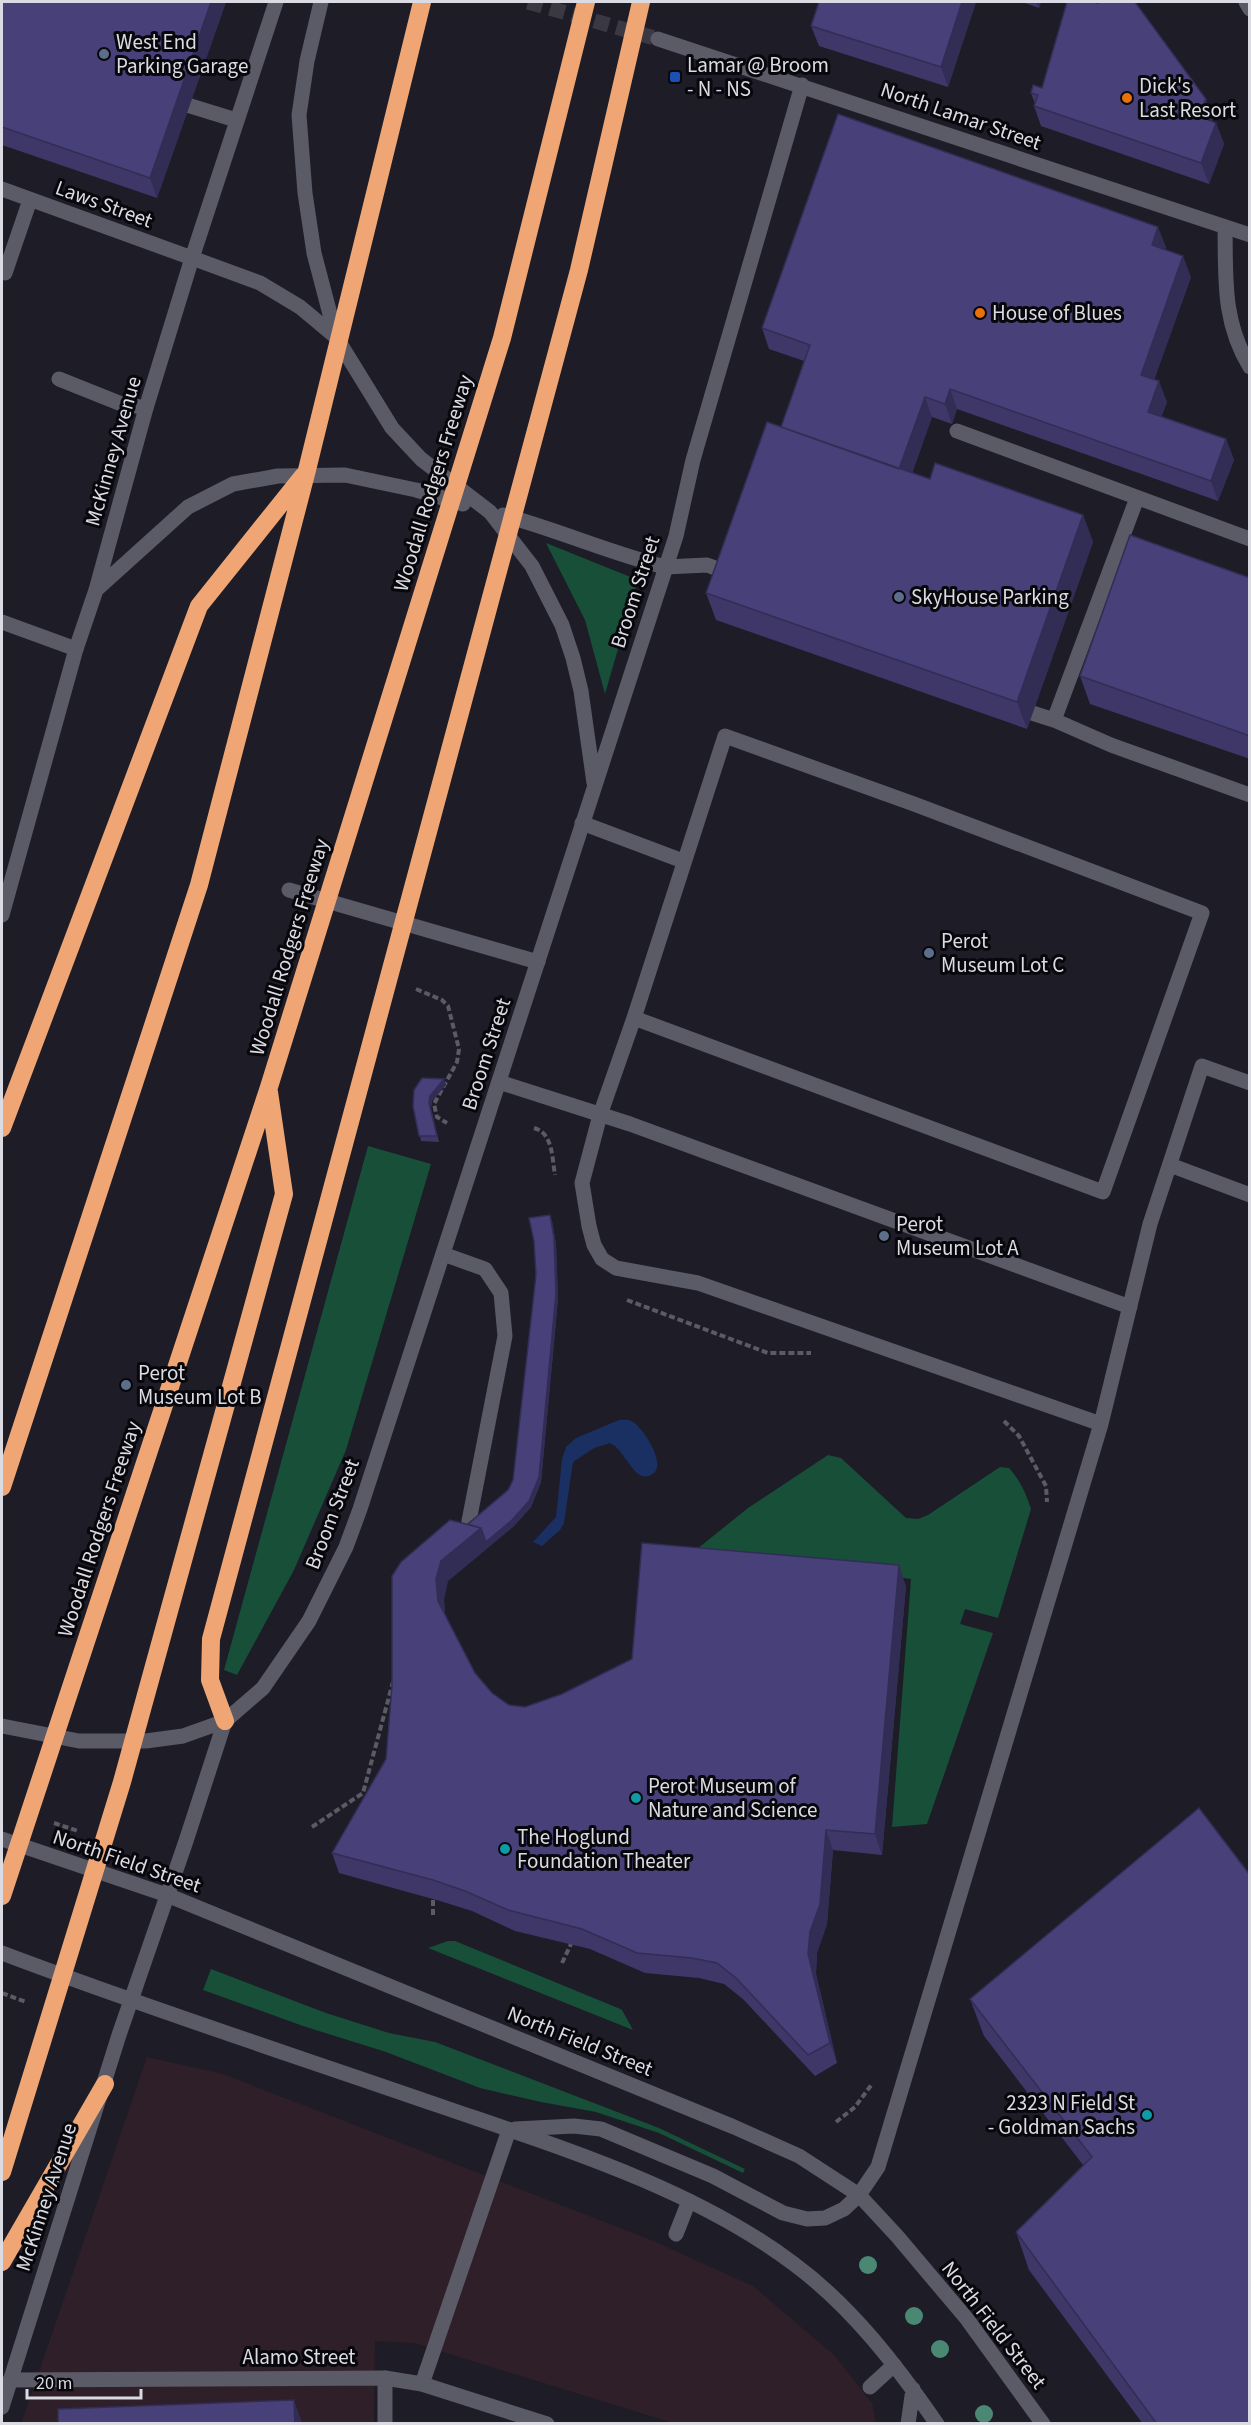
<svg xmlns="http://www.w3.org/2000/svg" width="1251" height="2425" viewBox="0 0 1251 2425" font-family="'Source Sans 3',sans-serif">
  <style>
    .commercial { fill: #2f1f29 }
    .green { fill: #174f39 }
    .water { fill: #1a3062 }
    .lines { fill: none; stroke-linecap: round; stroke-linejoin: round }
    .secondary-tunnel { stroke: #3a3943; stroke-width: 15; stroke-dasharray: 15 8; stroke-linecap: butt }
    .path { stroke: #5c5b65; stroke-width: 4; stroke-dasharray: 6 3; stroke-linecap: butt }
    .lane { stroke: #5b5a67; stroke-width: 15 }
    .street { stroke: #5b5a67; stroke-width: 15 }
    .secondary { stroke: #5b5a67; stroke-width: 15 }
    .highway { stroke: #efa674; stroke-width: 18 }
    .tree { fill: #4b8873 }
    .wall { fill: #3e3768 }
    .shaded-wall { fill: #322d55 }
    .building { fill: #484079; stroke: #322d55; stroke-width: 1.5 }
    .service-dot { fill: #5c6f8a; stroke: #08070c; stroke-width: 2 }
    .transit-dot { fill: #1a4fb4; stroke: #08070c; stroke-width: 2 }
    .food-dot { fill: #e8710a; stroke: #08070c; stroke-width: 2 }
    .culture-dot { fill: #0f9aa8; stroke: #08070c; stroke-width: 2 }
    .labels { text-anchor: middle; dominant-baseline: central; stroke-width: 6; stroke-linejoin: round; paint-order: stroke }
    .poi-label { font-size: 21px; fill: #dbdbe3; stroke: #08070c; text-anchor: start }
    .street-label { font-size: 21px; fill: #dbdbe3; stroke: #08070c }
  </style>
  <rect width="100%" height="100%" fill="#1d1c27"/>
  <path class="commercial" d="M147 2057 223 2074 651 2240 753 2286 834 2355 872 2403 876 2423H673L414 2343 375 2341 374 2423 21 2424Z"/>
  <path class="green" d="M546 543 638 580 605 694 585 620Z
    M368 1146 431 1164 346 1450 294 1570 237 1675 224 1670Z
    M828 1455 841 1458 906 1518 918 1519 928 1515 1000 1467 1009 1468C1020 1480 1026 1493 1031 1509L998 1618 965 1609 960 1624 993 1633 927 1824 892 1827 911 1579 697 1549 748 1508Z
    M448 1941H455L618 2008 622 2010 633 2030 428 1948Z
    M211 1969 326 2013 389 2033 435 2042 659 2128 745 2169 743 2173 659 2133 596 2112 541 2102 480 2088 386 2052 303 2026 203 1990Z"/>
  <path class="water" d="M619 1420C624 1420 629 1419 633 1422 643 1428 666 1463 654 1473 635 1488 627 1451 610 1443L594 1448 573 1462 564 1523 560 1530 542 1546 533 1542 556 1517 562 1459 566 1447 576 1438Z"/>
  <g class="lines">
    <path class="secondary-tunnel" d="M528 2 658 39"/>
    <path class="path" d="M416 989 442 1000 448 1006 459 1049 457 1062 434 1104 437 1117 447 1123
      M534 1128C553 1133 552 1158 555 1175
      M627 1300 768 1353H811
      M1004 1421 1019 1436 1046 1486 1047 1502
      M54 1823 78 1831
      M312 1827 363 1793 393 1682
      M433 1915V1894
      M562 1963 572 1942
      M2 1993 26 2002
      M836 2122 855 2107 872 2084"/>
    <path class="lane" d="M171 100 236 120
      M1225 227C1226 278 1222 321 1250 367
      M5 273 30 200
      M59 379 119 403 146 408
      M957 431 1250 539
      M1137 498 1054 720 1111 745 1250 795
      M665 567 707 565 732 574
      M1032 713 1054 720
      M582 823 683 861
      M289 890 538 962
      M634 1018 1103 1192 1202 913 914 804 725 736 634 1018 600 1115 582 1183 589 1226 594 1245 602 1259 616 1268 698 1283 1101 1424 1150 1224 1202 1066 1250 1083
      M499 1082 630 1124 1130 1307
      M1170 1165 1250 1195
      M443 1254 485 1269 501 1293 505 1336 469 1521
      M859 2195 878 2167 1101 1424
      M676 2234 689 2201
      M385 2378V2424
      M422 2384 509 2130
      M870 2387 894 2365"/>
    <path class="street" d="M2 189 192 258
      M2 622 76 649
      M10 2380 385 2378 422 2384 547 2424"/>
    <path class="secondary" d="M321 2 307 61 299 115 305 193 314 253 336 337 392 428 421 459 490 512 532 566 562 625 573 658 581 691 594 783
      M1246 2 1250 9
      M658 39 1250 235
      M192 258 260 283 300 307 336 337
      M503 515C558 530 610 553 665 567
      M96 590 188 507 233 484 278 476 345 475 416 490 463 504
      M2 915 76 649 96 590 146 408 192 258 276 2
      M2 1726 79 1741H146L183 1736 225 1721
      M2 1839 167 1895 734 2127 799 2156 859 2195 897 2236 967 2319 1043 2424
      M2 1953C147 2008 296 2056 443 2107 562 2148 693 2188 794 2264 852 2307 897 2366 937 2424
      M515 2129 574 2126 601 2129 713 2176 783 2213 807 2219 825 2218 844 2209 859 2195
      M2 2407 119 2035 186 1841 225 1721 263 1688 309 1621 346 1547 360 1509 676 536 693 460 802 85
      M908 2424 913 2389"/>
    <path class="highway" d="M2 1128 199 606 303 476
      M2 1487 199 885 307 470 422 2
      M225 1721 210 1680 211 1639 579 270 641 2
      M2 1896 269 1087 502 338 586 2
      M2 2172 122 1782 284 1194 269 1092
      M2 2262 105 2084"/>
  </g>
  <g class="tree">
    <circle cx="868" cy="2265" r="9"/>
    <circle cx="914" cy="2316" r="9"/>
    <circle cx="940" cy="2349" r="9"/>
    <circle cx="984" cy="2414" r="9"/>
  </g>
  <path class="wall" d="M2 2H226L157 198 2 145Z
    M976 2 948 87 819 46 811 26Z
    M1022 2H1041L1039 8Z
    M1042 88 1213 119 1212 122 1216 123 1224 144 1209 184 1041 126 1034 106 1035 104 1031 93Z
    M1166 247 1165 250 1191 277 1154 380 1167 402 1161 417 1226 439 1234 460 1218 501 957 409 952 424 932 417 912 473 930 479 1083 515 1093 542 1027 729 716 620 706 593 781 427 804 361 769 349 762 328Z
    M1250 578V759L1090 704 1080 676Z
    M444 1079 446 1085 432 1101 431 1108 439 1142 421 1141 413 1106Z
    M552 1221 556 1244 558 1299 541 1482 531 1507 514 1526 448 1581 444 1599 445 1615 475 1673 492 1693 509 1705 525 1707 906 1586 882 1855 833 1850 827 1924 817 1953 816 1974 837 2063 815 2076 743 1999 724 1984 699 1978 645 1973 590 1949 515 1931 472 1911 440 1901 339 1873 332 1853 386 1759 468 1524 508 1490 513 1480Z
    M1199 1808 1250 2424H1143L1029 2270 1016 2232 1083 2165 984 2036 970 1999Z"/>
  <path class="shaded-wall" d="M211 2H226L157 198 150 178Z
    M962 2H976L948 87 941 67Z
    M1036 2H1041L1039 8Z
    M1206 99 1213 119 1206 137 1199 116Z
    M1216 123 1224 144 1209 184 1201 163Z
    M1158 227 1166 247 1159 266 1152 245Z
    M1183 256 1191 277 1148 396 1141 375Z
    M1159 381 1167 402 1156 432 1148 412Z
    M950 389 957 409 952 424 945 404Z
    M925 397 932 417 905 494 897 474Z
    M1226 439 1234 460 1218 501 1211 481Z
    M1083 515 1093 542 1027 729 1017 702Z
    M444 1079 446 1085 432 1101 431 1108 439 1142 429 1103 430 1096Z
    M550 1215 552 1221 556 1244 558 1299 541 1482 531 1507 514 1526 448 1581 444 1599 445 1622 438 1601 436 1579 441 1561 481 1528 512 1520Z
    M899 1565 906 1586 882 1855 875 1834Z
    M826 1830 833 1850 827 1924 817 1953 816 1974 837 2063 830 2043 808 1954 810 1932Z
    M294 2400 301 2420V2424H295Z"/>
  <path class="building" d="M2 2H211L150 178 2 127Z
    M819 2H962L941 67 811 26Z
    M1067 2H1093L1098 3V2H1135L1206 99 1199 116 1216 123 1201 163 1034 106 1038 95 1031 93 1033 85 1042 88Z
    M838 114 1158 227 1152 245 1183 256 1141 375 1159 381 1148 412 1226 439 1211 481 950 389 945 404 925 397 899 469 781 427 810 345 762 328Z
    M767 422 930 479 935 463 1083 515 1017 702 706 593Z
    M1130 535 1250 578V736L1080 676Z
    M422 1078 444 1079 430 1096 429 1103 437 1136H419L413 1106 414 1090Z
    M550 1215 554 1238 556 1293 539 1477 529 1501 512 1520 486 1542 481 1528 468 1524 508 1490 513 1480 536 1275 534 1241 529 1218Z
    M450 1520 481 1528 441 1561 436 1579 438 1601 475 1673 492 1693 509 1705 525 1707 562 1694 632 1659 642 1543 899 1565 875 1834 826 1830 820 1904 810 1932 808 1954 830 2043 808 2055 736 1978 717 1963 692 1958 637 1953 582 1929 508 1910 465 1891 433 1880 332 1853 386 1759 392 1686V1576L401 1562Z
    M1199 1808 1250 1875V2424H1157L1016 2232 1092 2157 970 1999Z
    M294 2400 295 2424H58V2409Z"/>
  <g class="service-dot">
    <circle cx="104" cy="54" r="6"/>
    <circle cx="899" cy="597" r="6"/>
    <circle cx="929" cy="953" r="6"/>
    <circle cx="884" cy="1236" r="6"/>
    <circle cx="126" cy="1385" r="6"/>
  </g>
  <rect class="transit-dot" x="669" y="71" width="12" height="12" rx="3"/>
  <g class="food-dot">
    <circle cx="1127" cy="98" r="6"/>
    <circle cx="980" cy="313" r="6"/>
  </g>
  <g class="culture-dot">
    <circle cx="636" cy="1798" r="6"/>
    <circle cx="505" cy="1849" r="6"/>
    <circle cx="1147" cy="2115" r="6"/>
  </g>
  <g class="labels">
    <g class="poi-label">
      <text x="116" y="42">West End<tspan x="116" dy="24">Parking Garage</tspan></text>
      <text x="687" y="65">Lamar @ Broom<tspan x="687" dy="24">- N - NS</tspan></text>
      <text x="1139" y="86">Dick's<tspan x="1139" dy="24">Last Resort</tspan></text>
      <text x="992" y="313">House of Blues</text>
      <text x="911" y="597">SkyHouse Parking</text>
      <text x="941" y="941">Perot<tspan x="941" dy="24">Museum Lot C</tspan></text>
      <text x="896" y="1224">Perot<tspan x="896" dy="24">Museum Lot A</tspan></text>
      <text x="138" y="1373">Perot<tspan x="138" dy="24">Museum Lot B</tspan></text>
      <text x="648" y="1786">Perot Museum of<tspan x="648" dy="24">Nature and Science</tspan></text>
      <text x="517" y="1837">The Hoglund<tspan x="517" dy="24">Foundation Theater</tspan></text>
      <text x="1135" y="2103" text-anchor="end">2323 N Field St<tspan x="1135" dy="24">- Goldman Sachs</tspan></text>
    </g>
    <g class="street-label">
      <text transform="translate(961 116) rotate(19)">North Lamar Street</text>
      <text transform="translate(104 204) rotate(20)">Laws Street</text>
      <text transform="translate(113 451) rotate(-74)">McKinney Avenue</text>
      <text transform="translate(433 483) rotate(-73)">Woodall Rodgers Freeway</text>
      <text transform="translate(635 592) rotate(-72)">Broom Street</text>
      <text transform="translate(289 947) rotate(-73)">Woodall Rodgers Freeway</text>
      <text transform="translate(486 1054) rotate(-72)">Broom Street</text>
      <text transform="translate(332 1514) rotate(-69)">Broom Street</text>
      <text transform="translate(99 1529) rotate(-72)">Woodall Rodgers Freeway</text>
      <text transform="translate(127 1861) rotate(19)">North Field Street</text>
      <text transform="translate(580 2041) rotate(22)">North Field Street</text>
      <text transform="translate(46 2197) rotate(-72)">McKinney Avenue</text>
      <text transform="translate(994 2325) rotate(52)">North Field Street</text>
      <text x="299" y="2357">Alamo Street</text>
    </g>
  </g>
  <rect width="1251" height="2425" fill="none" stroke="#dbdbe3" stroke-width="6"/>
  <path d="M27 2389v9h114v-9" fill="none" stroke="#dbdbe3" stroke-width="3"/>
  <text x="36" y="2389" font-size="18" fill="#dbdbe3" stroke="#08070c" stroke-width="4.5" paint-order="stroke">20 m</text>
</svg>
